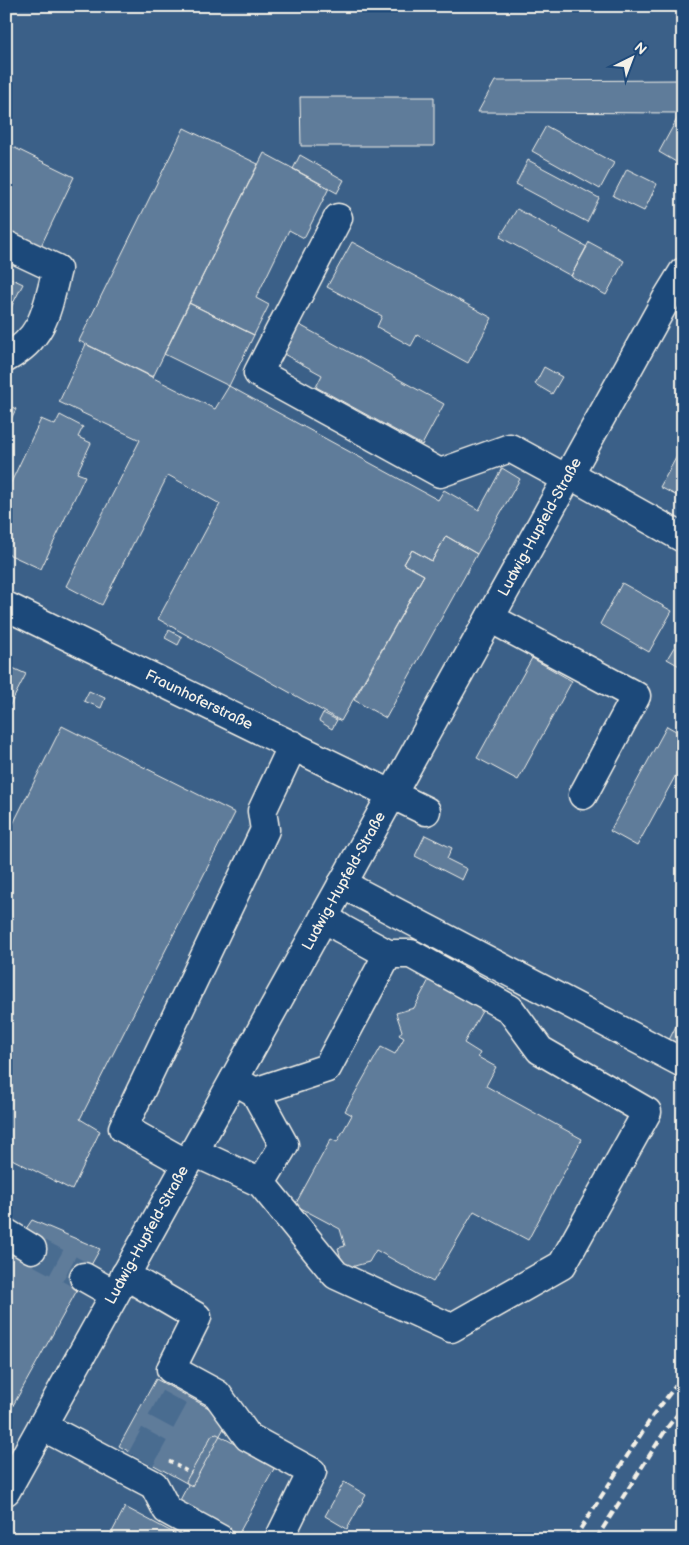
<svg xmlns="http://www.w3.org/2000/svg" width="689" height="1545" viewBox="0 0 689 1545" font-family="'Balsamiq Sans',sans-serif">
  <style>
    .built { fill: #3b6088 }
    .building { fill: #5e7b9a; stroke: #f4f1e8 }
    .lines { fill: none; stroke-linecap: round; stroke-linejoin: round }
    .minor-tunnel { stroke: #4a6c90; stroke-width: 28; stroke-dasharray: 28 14; stroke-linecap: butt }
    .minor-casing { stroke: #f4f1e8; stroke-width: 31 }
    .major-casing { stroke: #f4f1e8; stroke-width: 31 }
    .path { stroke: #f4f1e8; stroke-width: 3; stroke-dasharray: 4 4; stroke-linecap: butt }
    .minor { stroke: #1f4a7a; stroke-width: 28 }
    .major { stroke: #1f4a7a; stroke-width: 28 }
    .rail { stroke: #f4f1e8; stroke-width: 4; stroke-dasharray: 8 4; stroke-linecap: butt }
    .labels { text-anchor: middle; dominant-baseline: central; stroke-width: 4; stroke-linejoin: round; paint-order: stroke }
    .street-label { font-size: 15px; fill: #f4f1e8; stroke: #1f4a7a }
  </style>
  <rect width="100%" height="100%" fill="#2c5481"/>
  <filter id="ink" filterUnits="userSpaceOnUse"><feTurbulence type="fractalNoise" baseFrequency=".02" numOctaves="2"/><feDisplacementMap in="SourceGraphic" scale="10" xChannelSelector="R" yChannelSelector="G"/><feConvolveMatrix kernelMatrix="1 2 1 2 8 2 1 2 1" color-interpolation-filters="sRGB"/></filter>
  <g filter="url(#ink)">
    <path class="built" d="M6 6H683V1539H6Z"/>
    <path class="building" d="M683 80V108L680 113 478 112 495 81Z
      M300 97H434V146H301Z
      M683 108V166L659 152Z
      M546 126 614 163 600 189 532 151Z
      M184 128 258 164 153 377 79 341Z
      M7 144 74 177 40 248 6 231Z
      M264 153 329 188 304 238 289 230 256 298 269 305 254 335 189 303Z
      M300 155 344 180 337 193 293 169Z
      M528 160 599 198 587 222 516 184Z
      M627 169 657 184 644 211 613 196Z
      M517 209 587 247 571 276 500 237Z
      M352 242 492 318 468 363 417 335 411 346 377 327 382 316 327 287Z
      M589 242 624 261 606 295 571 276Z
      M6 276 23 284 6 317Z
      M189 303 254 335 229 386 164 354Z
      M296 323 444 404 422 445 316 387 322 375 280 352Z
      M86 344 215 409 229 386 438 500 444 490 479 510 502 468 520 479 477 554 446 536 432 561 412 550 404 564 424 575 341 721 158 619 220 504 168 475 102 605 66 586 140 440 59 402Z
      M544 367 562 377 552 394 535 384Z
      M6 404 16 409 6 429Z
      M60 415 83 427 78 437 91 443 77 473 85 476 41 569 6 553V493L41 419 55 425Z
      M683 445V499L660 487Z
      M446 536 477 554 386 718 354 700 424 575 404 564 412 550 432 561Z
      M622 583 672 611 649 652 600 624Z
      M169 630 182 637 178 645 165 638Z
      M683 632V668L667 659Z
      M532 658 572 681 518 780 477 758Z
      M6 665 26 674 6 713Z
      M89 691 105 698 101 708 84 701Z
      M323 713 337 720 332 729 319 721Z
      M62 726 235 813 80 1119 100 1131 72 1190 6 1156V838Z
      M667 726 683 735V762L637 846 610 831Z
      M425 835 452 848 447 859 467 869 462 880 415 856Z
      M431 976 485 1006 464 1043 480 1053 478 1057 496 1067 486 1086 582 1139 528 1240 474 1211 433 1282 376 1250 369 1262 344 1269 338 1248 345 1246 340 1229 295 1205 331 1139 337 1142 352 1115 345 1111 381 1047 395 1054 404 1038 399 1035 402 1031 396 1013 414 1008Z
      M683 1012V1051L667 1044Z
      M32 1220 100 1249 6 1418V1244L21 1236Z
      M156 1379 229 1419 192 1486 119 1446Z
      M217 1434 275 1467 238 1535 179 1502 188 1485 186 1481 212 1435Z
      M344 1482 366 1495 347 1529 325 1516Z
      M125 1507 185 1539H115L110 1536Z"/>
    <g class="lines">
      <path class="minor-tunnel" d="M32 1249 84 1277
        M141 1459 179 1389"/>
      <g class="minor-casing">
        <path id="minor" d="M338 218 258 373 440 473 510 448 567 479
          M6 245 57 269C47 308 45 337 6 358
          M569 474 683 538
          M6 606 426 811
          M490 618 636 696 583 795
          M342 884 683 1063
          M234 1080 255 1092 327 1068 388 954 342 929 324 917
          M194 1152 261 1183 284 1145 255 1092
          M187 1164 123 1128 265 830 262 811 293 745
          M261 1183 336 1275 451 1328 562 1265 647 1112 540 1050 510 1009 411 954H388
          M6 1233 32 1249
          M125 1275 197 1317 171 1369 217 1394 248 1437 312 1472 279 1539
          M84 1277 114 1294
          M42 1426 154 1485 167 1510 220 1539"/>
      </g>
      <g class="major-casing">
        <path id="major" d="M6 1491 667 298 683 272"/>
      </g>
      <path class="path" d="M169 1461 191 1473"/>
      <use href="#minor" class="minor"/>
      <use href="#major" class="major"/>
      <path class="rail" d="M574 1539 652 1417 683 1376
        M596 1539 667 1428 683 1407"/>
    </g>
  </g>
  <g class="labels">
    <g class="street-label">
      <text transform="translate(540 527) rotate(-61)">Ludwig-Hupfeld-Straße</text>
      <text transform="translate(199 700) rotate(26)">Fraunhoferstraße</text>
      <text transform="translate(344 881) rotate(-61)">Ludwig-Hupfeld-Straße</text>
      <text transform="translate(147 1235) rotate(-61)">Ludwig-Hupfeld-Straße</text>
    </g>
  </g>
  <rect width="689" height="1545" fill="none" stroke="#1f4a7a" stroke-width="25"/>
  <rect x="12" y="12" width="664" height="1520" fill="none" stroke="#f4f1e8" stroke-width="2" filter="url(#ink)"/>
  <g transform="translate(632 58) rotate(42)" stroke="#1f4a7a" stroke-width="4" paint-order="stroke">
  <path d="M0-4L9 19L0 12L-9 19Z" fill="#f4f1e8"/>
  <text y="-8" font-size="14" font-weight="bold" text-anchor="middle" fill="#f4f1e8">N</text>
  </g>
</svg>
